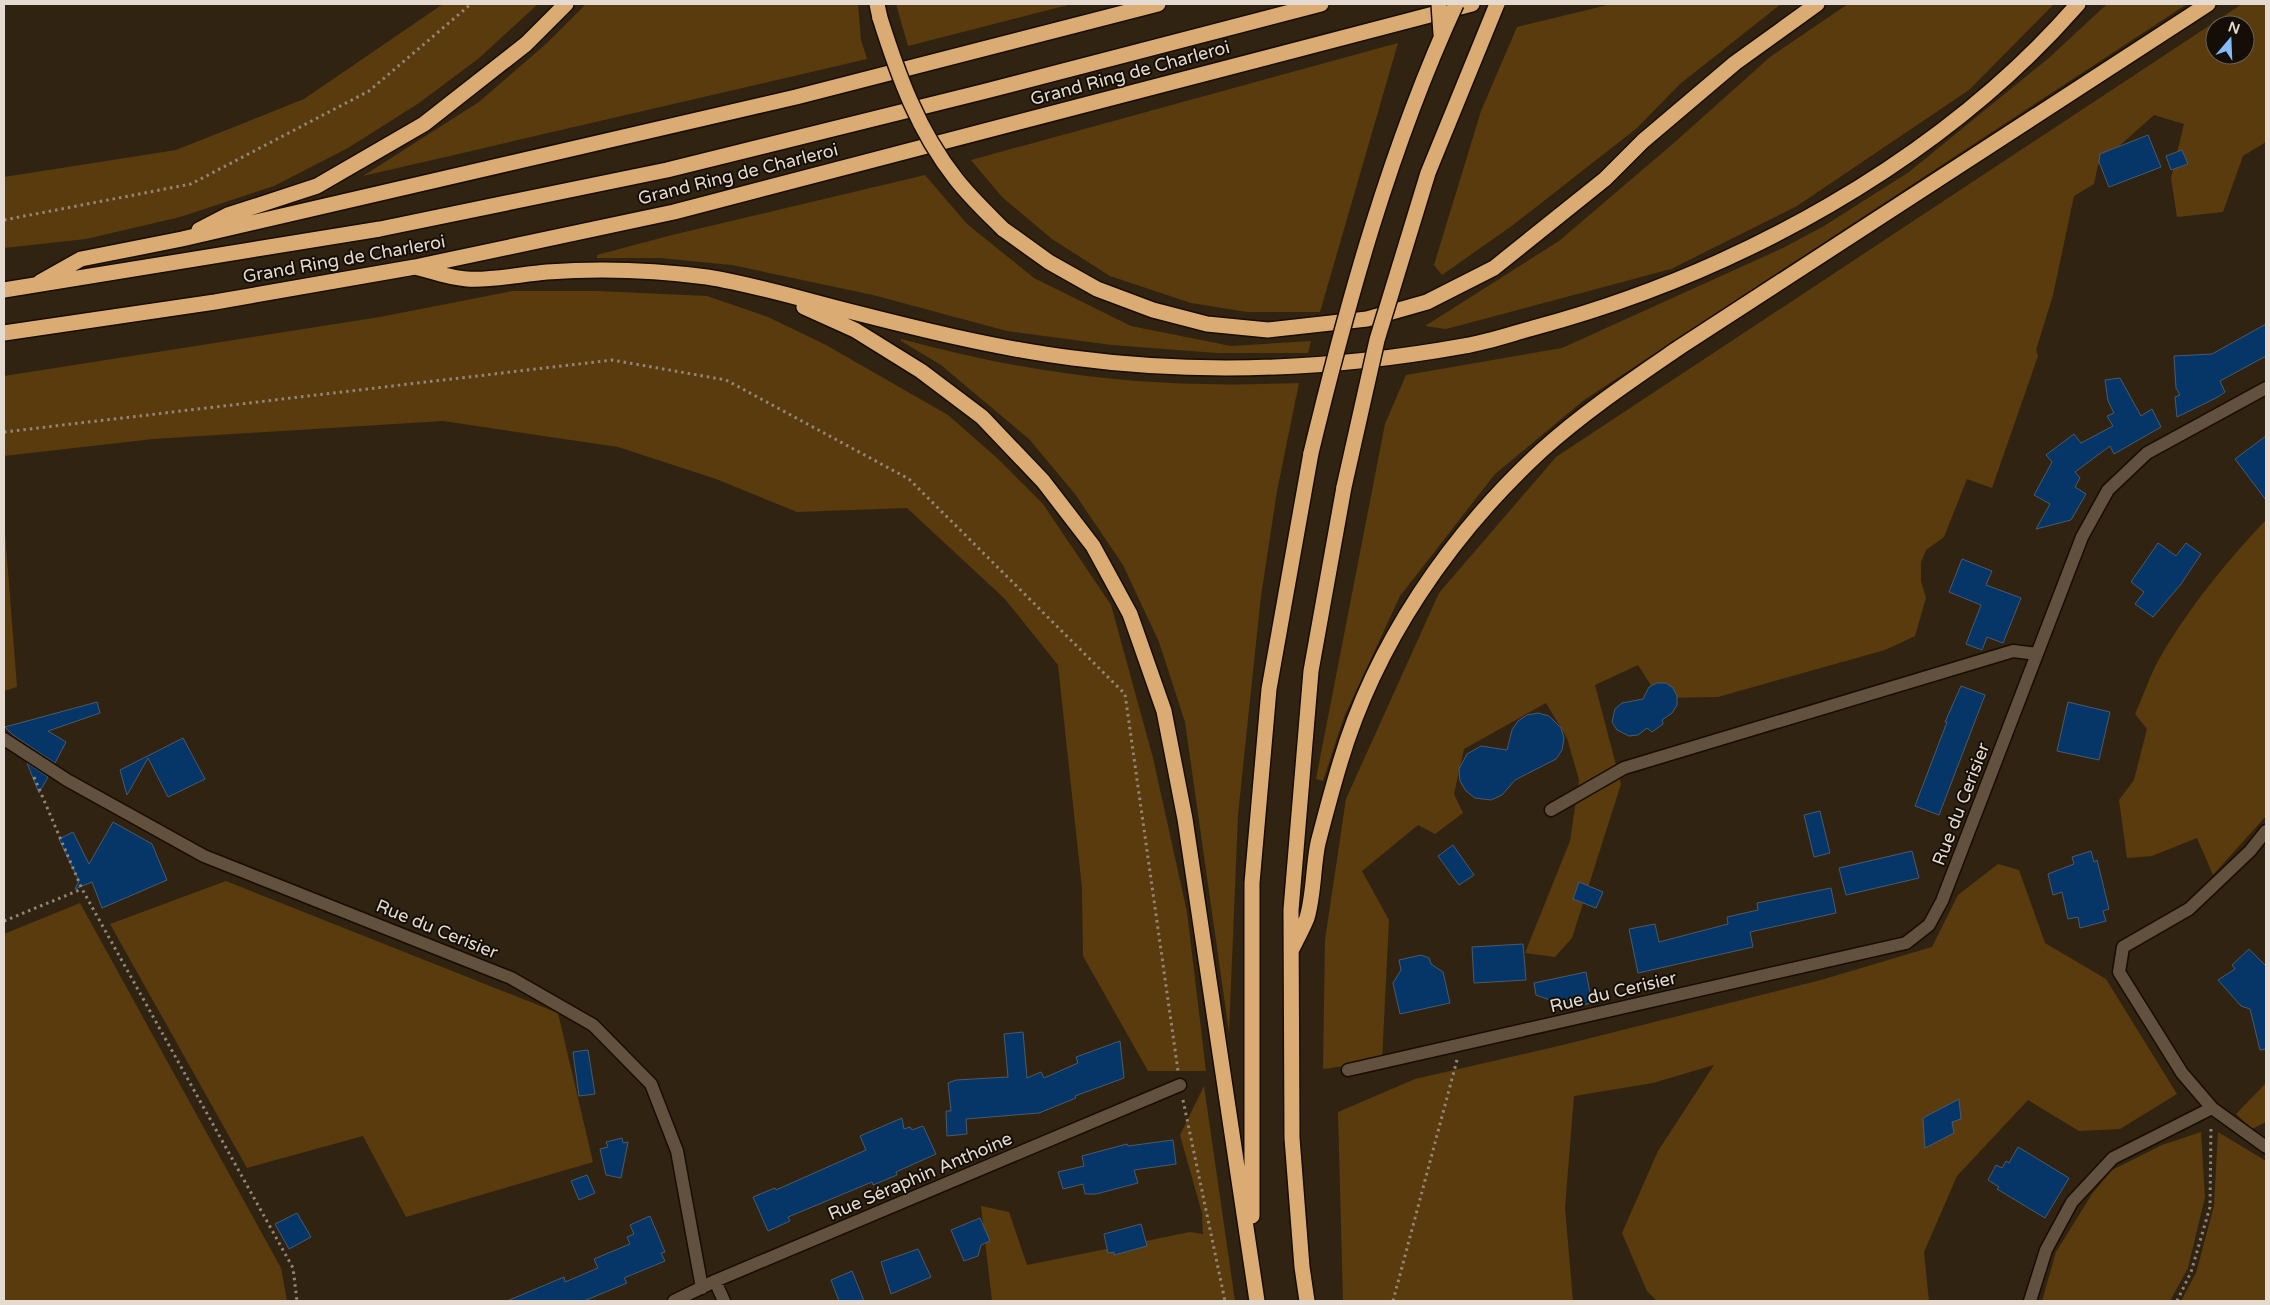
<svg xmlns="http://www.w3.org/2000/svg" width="2270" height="1305" viewBox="0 0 2270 1305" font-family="'Varela Round',sans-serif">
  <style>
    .green { fill: #5a3b0d; fill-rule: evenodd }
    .building { fill: #053667; stroke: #4a5a6d }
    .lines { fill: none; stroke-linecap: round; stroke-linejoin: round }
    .minor-casing { stroke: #190c00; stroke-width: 15 }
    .highway-casing { stroke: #190c00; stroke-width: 18 }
    .path { stroke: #928678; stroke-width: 3; stroke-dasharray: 2.5 4; stroke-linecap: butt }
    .minor { stroke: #61513e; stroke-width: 12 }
    .highway { stroke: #daac73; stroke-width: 15 }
    .highway-bridge-casing { stroke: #190c00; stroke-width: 18; stroke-linecap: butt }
    .highway-bridge { stroke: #daac73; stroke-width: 15 }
    .labels { text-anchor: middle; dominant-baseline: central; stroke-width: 4; stroke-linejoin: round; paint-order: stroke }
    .street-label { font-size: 18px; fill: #e4dacf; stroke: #140e06 }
  </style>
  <rect width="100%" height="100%" fill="#312311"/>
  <path class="green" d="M443 4H538L478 59 419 103 348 148 274 186 180 217 86 239 4 248V177L176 150 304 99Z
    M586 4H858L861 40 867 59 363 176 479 102 547 43Z
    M896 4H1072L908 46Z
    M1612 4H1781L1680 84 1637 128 1513 225 1442 275 1434 265 1481 111 1517 27Z
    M1848 4H2054L1969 90 1797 206 1671 269 1446 329 1425 326 1559 241 1675 142 1770 57Z
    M2107 4H2187L1584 400 1495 474 1400 596 1344 717 1323 781 1316 779 1385 424 1406 375 1562 348 1783 248 1824 226 1909 172 2050 57Z
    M2242 4H2266V142L2243 156 2223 212 2177 217 2171 178 2184 124 2154 115 2098 165 2094 184 2074 196 2053 295 2036 350 2038 356 1992 488 1967 479 1944 537 1926 550 1921 562V581L1926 598 1915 636 1885 650 1718 697 1659 698 1638 665 1595 685 1621 784 1572 938 1555 957 1525 953 1570 841 1579 780 1567 738 1546 703 1464 749 1454 794 1463 813 1435 834 1418 825 1362 871 1389 920 1382 1061 1323 1069 1325 940 1346 799 1439 593 1556 457ZM2215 25H2245V55H2215Z
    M1398 43 1320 312H1247L1191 303 1110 276 1052 239 1002 197 971 160Z
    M925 175 967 224 1034 278 1131 326 1231 346 1311 341 1308 353H1217L1112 345 1007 331 873 295 732 265 660 258H597V255L672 235Z
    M512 291H597L707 296 768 317 826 345 948 415 997 458 1043 504 1111 605 1153 758 1187 912 1206 1071H1148L1083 956 1082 888 1058 665 1005 599 907 508 797 512 716 479 618 447 443 421 153 439 4 456V376L380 317Z
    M901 339C999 366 1103 383 1204 384 1236 385 1268 384 1299 383L1277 491 1261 596 1250 700 1238 815 1229 1032 1185 722 1159 642 1123 565 1075 494 1029 439 941 365 901 341Z
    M4 520 17 687 4 691Z
    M2266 520V816L2213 875 2197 838 2152 856 2127 858 2119 800 2134 780 2147 729 2135 714C2143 697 2149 678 2158 661 2187 610 2226 562 2266 520Z
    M1998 864 2019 870 2045 943 2106 979 2177 1094 2120 1129 2079 1131 2028 1100 1957 1176 1924 1252 1929 1301H1657L1647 1291 1622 1233 1658 1151 1714 1065 1653 1083 1574 1096 1565 1208 1573 1301H1343L1338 1112 1415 1079 1567 1044 1821 980 1932 947 1958 895Z
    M226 881 558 1013 593 1162 406 1217 363 1136 247 1168 110 924Z
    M80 903 281 1268 287 1301H4V934Z
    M2266 1083V1122L2252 1129 2236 1114Z
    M1204 1086 1235 1301H992L981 1206 1009 1212 1027 1265 1190 1232 1203 1234 1202 1213 1180 1135Z
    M2201 1132 2205 1197 2188 1268 2170 1301H2042L2056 1252 2092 1194 2112 1170 2162 1145Z
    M2218 1132 2266 1161V1301H2181L2196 1273 2214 1206Z"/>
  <path class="building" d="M2148 135 2161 167 2109 187 2099 162 2100 154Z
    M2182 150 2188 164 2171 170 2166 156Z
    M2266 324V356L2220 381 2225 392 2218 397 2177 417 2175 397 2180 395 2176 388 2174 356 2212 354Z
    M2120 378 2141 416 2152 409 2161 427 2114 454 2110 446 2075 472 2080 478 2075 487 2086 494 2071 520 2036 529 2050 504 2034 495 2052 462 2046 455 2074 434 2081 443 2113 426 2107 416 2114 413 2108 401 2105 380Z
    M2266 436V500L2235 459Z
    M2158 543 2176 556 2186 543 2201 554 2181 584 2153 617 2135 604 2144 592 2131 582Z
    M1962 559 1992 571 1986 585 2021 598 2003 643 1987 637 1982 650 1966 644 1981 605 1949 592Z
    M1657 683H1666L1673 688 1677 696V705L1672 713 1662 720 1663 724 1652 732 1647 728 1638 735 1629 736 1617 730 1612 722 1615 709 1622 703 1643 699 1649 687Z
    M1961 686 1985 695 1939 815 1915 806 1947 722H1945Z
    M97 702 100 713 48 731 66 742 55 763 13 735 5 727Z
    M2068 702 2110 712 2099 760 2057 751Z
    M1538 713 1549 716 1561 728 1564 738 1562 750 1556 759 1515 780 1502 795 1491 800 1475 798 1466 791 1460 781 1459 769 1467 754 1481 746 1507 750 1512 730 1518 721 1527 715Z
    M183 738 205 779 168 797 148 758 127 795 120 770Z
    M27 763 48 777 39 793Z
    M1820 811 1830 853 1814 857 1804 815Z
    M113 822 152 844 167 880 102 908 92 882 75 889 79 881 59 839 73 832 89 864Z
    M1453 845 1474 875 1459 885 1438 856Z
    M1912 851 1919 878 1846 895 1839 868Z
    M2091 851 2094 862 2097 860 2109 909 2103 911 2106 921 2080 928 2078 917 2068 919 2062 892 2053 895 2048 874 2074 864 2072 857Z
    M1579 882 1603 892 1596 908 1573 899Z
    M1831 888 1836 913 1750 932 1753 947 1638 973 1629 929 1655 924 1659 942 1728 924 1727 917 1758 910 1757 903Z
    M1523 944 1526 980 1474 983 1472 947Z
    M2249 949 2266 966V1049L2260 1050 2250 1009 2241 1006 2218 980 2235 969 2232 965Z
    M1421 955 1429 958 1431 964 1443 972 1450 1003 1400 1014 1393 983 1401 970 1399 960Z
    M1586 972 1592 1003 1570 1007 1536 995 1534 983Z
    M1023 1032 1027 1078 1041 1072 1044 1078 1078 1063 1076 1057 1120 1041 1124 1078 1075 1096 1076 1098 1039 1113 966 1119 967 1134 947 1136 946 1111H951L948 1083 956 1080 1008 1077 1004 1034Z
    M588 1050 595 1094 579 1096 573 1052Z
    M1959 1099 1961 1119 1952 1122 1954 1133 1925 1148 1923 1118Z
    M902 1118 904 1129 910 1127 912 1130 923 1126 936 1154 896 1172 897 1175 873 1185 872 1182 788 1217 790 1221 768 1231 753 1197 775 1188 776 1190 866 1150 860 1136Z
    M622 1138 623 1143 628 1142 621 1178 606 1175 600 1149 608 1147 606 1142Z
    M1173 1140 1176 1164 1134 1170 1138 1183 1096 1194H1085L1083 1184 1063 1189 1058 1172 1084 1166 1082 1156 1127 1144 1128 1146Z
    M2018 1147 2069 1178 2045 1218 1997 1189 1999 1187 1988 1180 1996 1165 2002 1168 2006 1161 2009 1163Z
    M587 1175 595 1193 579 1200 571 1181Z
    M297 1213 311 1237 289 1249 275 1224Z
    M650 1216 665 1252 661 1253 665 1261 624 1278 627 1283 584 1301H507L564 1277 565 1282 598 1268 594 1259 630 1244 627 1237 634 1234 630 1225Z
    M980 1218 990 1241 981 1245 978 1256 964 1261 951 1230Z
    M1141 1224 1147 1246 1114 1255V1252L1108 1253 1104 1234Z
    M918 1249 931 1277 891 1294 881 1262Z
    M852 1271 864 1301H839L831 1280Z"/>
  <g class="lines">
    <g class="minor-casing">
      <path id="minor" d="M4 739 67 780 204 856 511 978 593 1025 651 1084 677 1151 702 1288
        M1551 810 1624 768 2013 651 2037 654
        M2266 831 2250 851 2189 909 2123 947 2119 972 2182 1073 2212 1108 2266 1147
        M1348 1070 1906 943 1929 925 1942 901 2082 537 2108 490 2147 453 2266 388
        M715 1281 724 1301
        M674 1301 715 1281 1180 1085
        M2030 1301 2046 1250 2072 1202 2113 1158 2212 1108"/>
    </g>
    <g class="highway-casing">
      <path id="highway" d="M877 4 880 18
        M1003 229 1049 262 1097 289 1153 310 1207 324 1268 330 1367 319 1427 302 1494 268 1605 179 1643 141 1735 63 1817 4
        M199 230 228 215 317 186 424 124 526 44 566 4
        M415 267C431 271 450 278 467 279 491 281 522 274 547 272 600 268 654 270 707 277 751 284 794 297 837 308 915 328 994 348 1073 358 1202 375 1336 369 1464 346 1488 342 1511 334 1533 328 1735 274 1940 162 2078 4
        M40 282 81 259 182 239 796 97 1158 4
        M4 290 380 229 667 170 982 92 1321 4
        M804 307 855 330 921 371 982 417 1043 481 1093 546 1130 614 1164 711 1185 819 1257 1301
        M4 333 215 302 415 267 674 212 1472 4
        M1292 949C1297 939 1303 928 1307 918 1314 894 1313 867 1318 843 1325 816 1332 789 1340 763 1375 644 1450 535 1541 451 1584 412 1632 380 1680 347L2208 4
        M1252 1216V883L1269 689 1311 453
        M1307 1301 1302 1267 1292 1138 1291 910 1311 671 1344 487"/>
    </g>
    <path class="path" d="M4 220 191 184 369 91 471 4
      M4 432 612 360 726 380 909 479 1125 694 1178 1071
      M34 777 82 889 293 1268 297 1301
      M4 921 82 889
      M1183 1100 1225 1301
      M1393 1301 1457 1060
      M2177 1301 2191 1272 2210 1207 2211 1126"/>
    <use href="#minor" class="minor"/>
    <use href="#highway" class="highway"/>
    <g class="highway-bridge-casing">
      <path id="highway-bridge" d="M1439 4 1441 34
        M880 18C898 75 918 131 956 179 970 197 987 213 1003 229
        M1311 453C1348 300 1390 148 1456 4
        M1344 487 1377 340 1428 173 1497 4"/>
    </g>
    <use href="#highway-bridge" class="highway-bridge"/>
  </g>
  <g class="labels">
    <g class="street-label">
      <text transform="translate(1130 73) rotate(-15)">Grand Ring de Charleroi</text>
      <text transform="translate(738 174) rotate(-14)">Grand Ring de Charleroi</text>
      <text transform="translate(344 259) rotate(-10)">Grand Ring de Charleroi</text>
      <text transform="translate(1961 804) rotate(-69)">Rue du Cerisier</text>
      <text transform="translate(437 929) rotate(22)">Rue du Cerisier</text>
      <text transform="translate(1613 992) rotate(-13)">Rue du Cerisier</text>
      <text transform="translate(920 1176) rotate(-23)">Rue Séraphin Anthoine</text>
    </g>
  </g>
  <rect width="2270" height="1305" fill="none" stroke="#e4dacf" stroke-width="10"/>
  <g transform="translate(2230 40) rotate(19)"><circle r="24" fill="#140e06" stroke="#676056"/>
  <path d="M0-4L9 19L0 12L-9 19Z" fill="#85bbfb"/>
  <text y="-8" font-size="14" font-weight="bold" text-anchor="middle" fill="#e4dacf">N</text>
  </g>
</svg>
